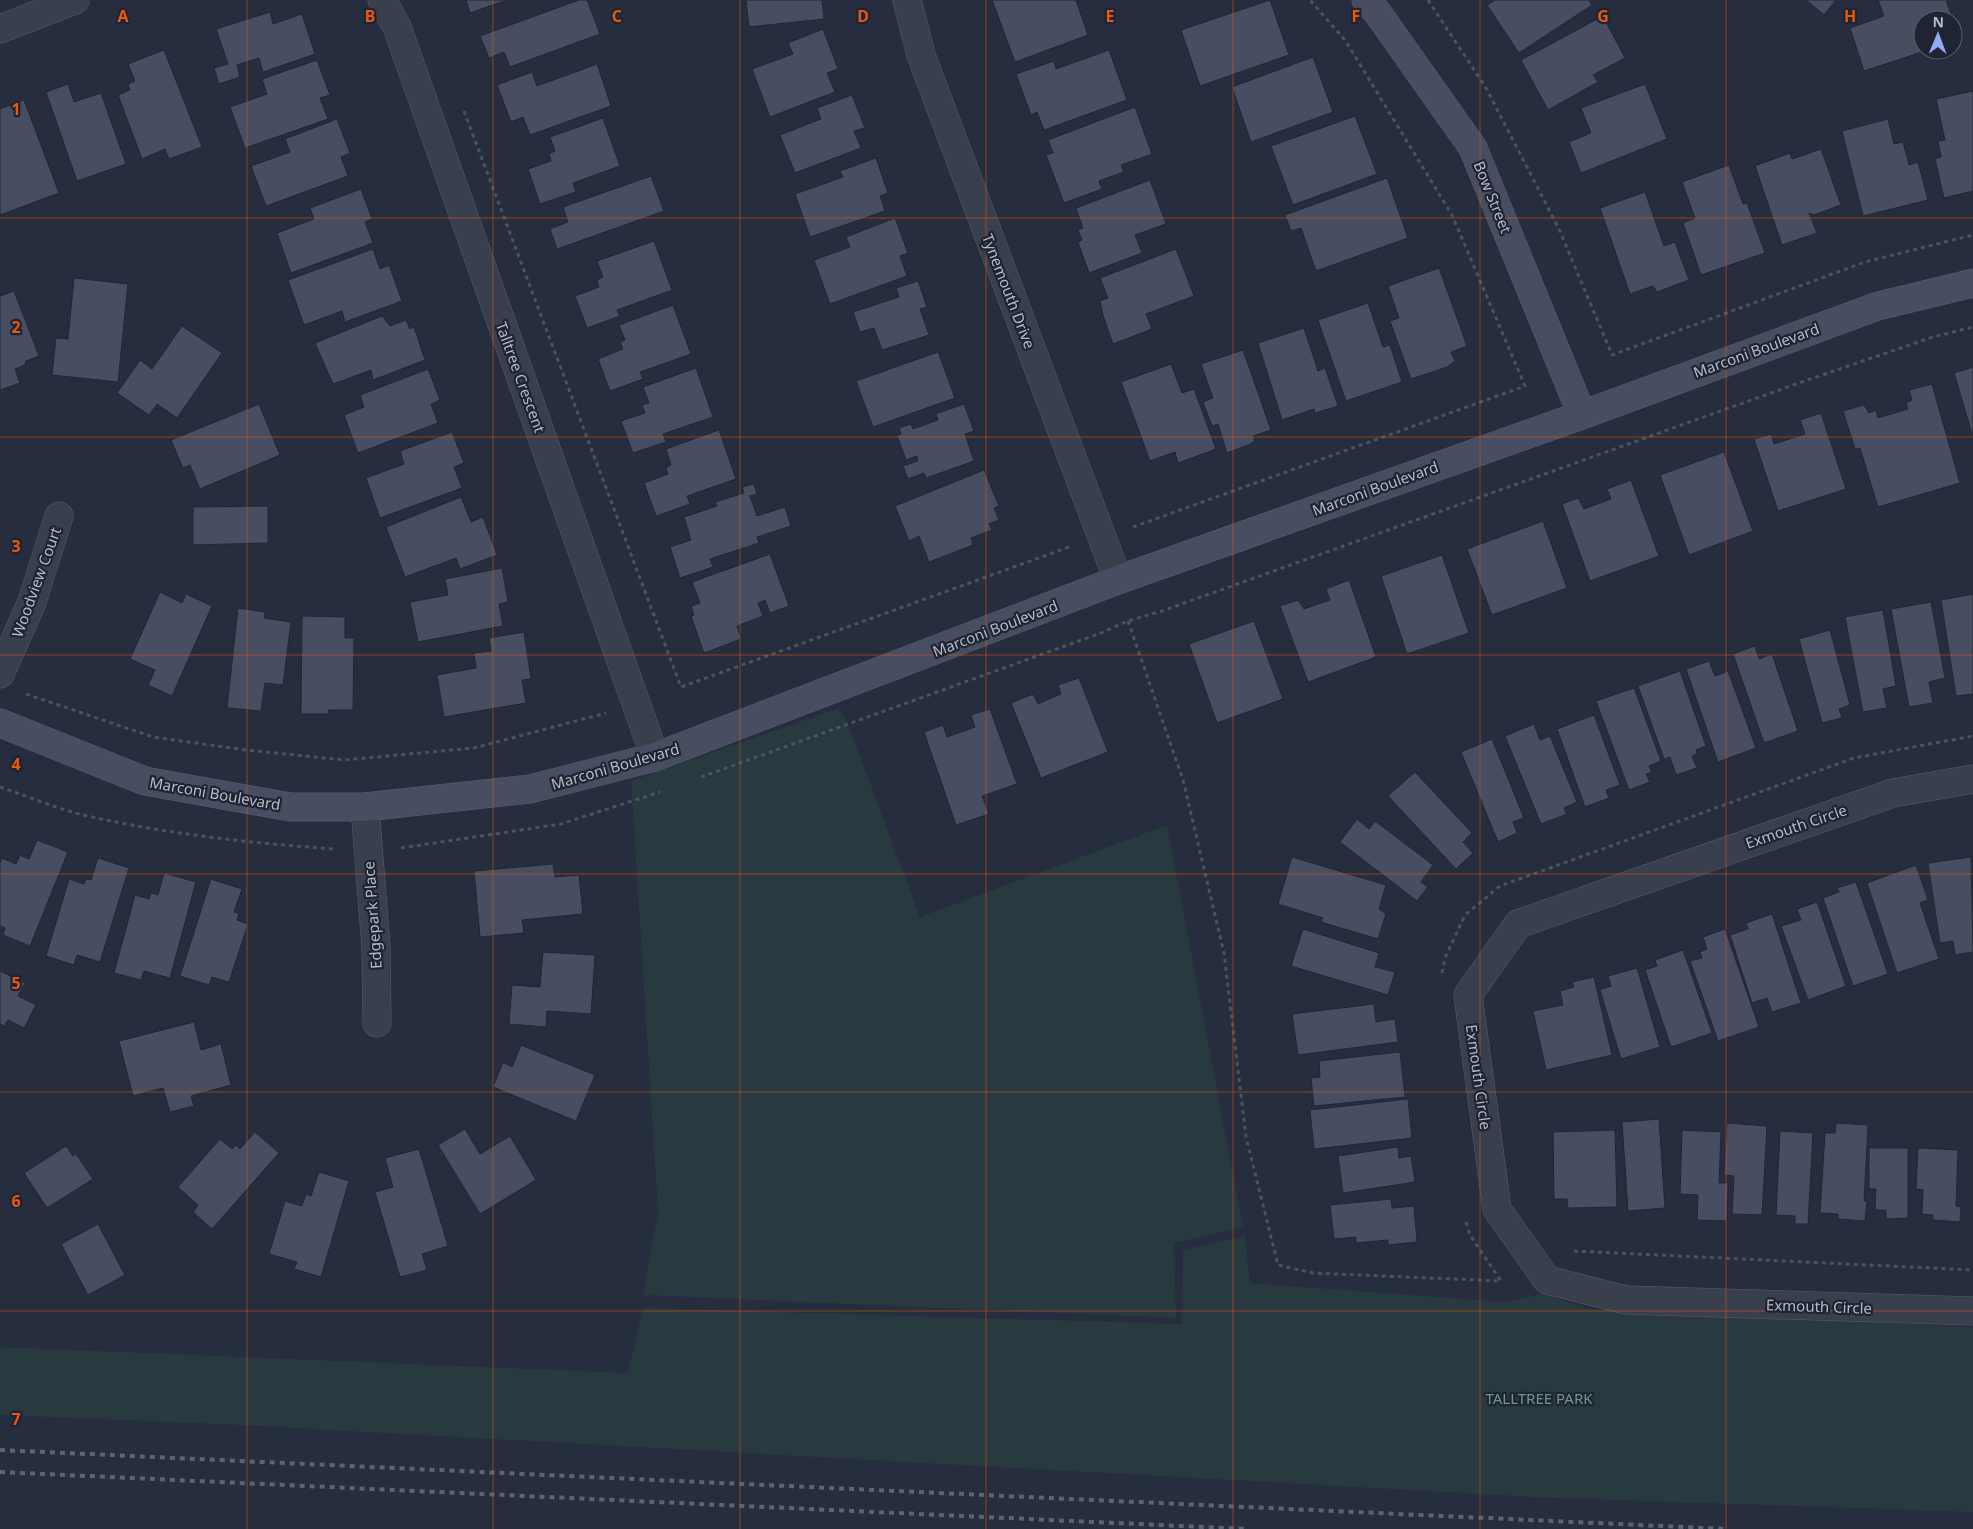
<svg xmlns="http://www.w3.org/2000/svg" width="1973" height="1529" viewBox="0 0 1973 1529" font-family="'Noto Sans',sans-serif">
  <style>
    .green { fill: #28393f }
    .building { fill: #474e62; stroke: #212635 }
    .lines { fill: none; stroke-linecap: round; stroke-linejoin: round }
    .street-casing { stroke: #585d6c; stroke-width: 29 }
    .secondary-casing { stroke: #585d6c; stroke-width: 29 }
    .path { stroke: #46565c; stroke-width: 3; stroke-dasharray: 4 4; stroke-linecap: butt }
    .street { stroke: #3a3f4e; stroke-width: 28 }
    .secondary { stroke: #484e61; stroke-width: 28 }
    .rail { stroke: #5c6375; stroke-width: 4; stroke-dasharray: 5 5; stroke-linecap: butt }
    .grid { fill: none; stroke: #e8590c; stroke-width: 1; stroke-opacity: 0.55 }
    .labels { text-anchor: middle; dominant-baseline: central; stroke-width: 4.5; stroke-linejoin: round; paint-order: stroke }
    .street-label { font-size: 15px; fill: #b6bbc9; stroke: #1f2433 }
    .park-label { font-size: 15px; fill: #6f997f; stroke: #1f2433 }
    .grid-label { font-size: 16px; text-anchor: middle; font-weight: bold; fill: #e8590c; stroke: #1f2433; stroke-width: 4.5; stroke-linejoin: round; paint-order: stroke }
  </style>
  <rect width="100%" height="100%" fill="#262d3e"/>
  <path class="green" d="M839 708 848 724 920 917 1167 825 1243 1227 1174 1243 1176 1318 643 1295 658 1213 631 781Z
    M1245 1236 1250 1283 1504 1302 1544 1294 1587 1309 1973 1327V1512L1553 1498 242 1425 0 1415V1347L628 1373 643 1308 1182 1324 1183 1250Z"/>
  <path class="building" d="M466 0H507L470 13Z
    M579 0H587L600 34 510 67 504 52 489 58 480 36Z
    M746 0H822L824 19 749 27Z
    M992 0H1076L1088 35 1015 62Z
    M1270 0 1289 55 1200 86 1181 30Z
    M1495 0H1589L1592 5 1519 53 1487 5Z
    M1806 0H1836L1824 15Z
    M1878 0H1946L1960 40 1953 42V20H1923V50H1928L1864 71 1850 28 1884 16Z
    M270 12 273 24 302 14 315 54 263 72 259 58 237 65 240 77 219 84 214 68 228 64 216 29Z
    M1603 16 1625 58 1593 75 1598 82 1548 110 1521 60Z
    M823 29 838 69 827 73 835 92 770 117 752 69 793 54 788 43Z
    M164 50 202 147 169 159 165 149 142 159 118 95 130 90 128 84 135 81 128 64Z
    M1109 50 1127 100 1044 130 1037 112 1031 115 1016 74 1054 61 1056 69Z
    M1313 57 1333 112 1251 142 1232 87Z
    M317 60 330 95 320 98 328 119 245 148 230 107 267 94 262 79Z
    M597 64 611 106 530 135 523 117 511 122 497 85 532 72 537 86Z
    M68 84 74 102 101 93 126 164 77 181 46 92Z
    M1645 84 1667 139 1581 173 1569 142 1591 133 1581 108Z
    M1973 91V191L1944 198 1935 159 1941 157 1938 141 1945 140 1936 99Z
    M852 95 865 128 854 131 861 148 795 173 780 135 821 119 817 108Z
    M24 100 59 193 0 215V109Z
    M1135 107 1152 154 1121 165 1124 172 1099 181 1102 189 1064 203 1046 155 1053 153 1048 140Z
    M1355 116 1377 174 1293 205 1271 146Z
    M603 118 620 166 573 183 576 192 540 204 528 169 551 161 549 154 555 151 550 137Z
    M337 119 350 153 341 157 348 176 266 206 251 166 290 152 285 139Z
    M1888 119 1894 144 1903 142 1909 165 1918 162 1928 200 1863 216 1842 131Z
    M1821 149 1841 205 1814 215 1809 213 1817 233 1782 245 1755 166 1790 153 1792 159Z
    M876 158 888 193 880 196 885 211 810 237 795 194 843 177 840 171Z
    M1729 165 1743 204 1747 203 1765 253 1701 275 1683 223 1695 218 1682 182Z
    M651 176 664 211 557 249 550 229 568 222 563 207Z
    M1387 178 1408 238 1316 271 1301 228 1291 231 1285 215Z
    M1150 180 1166 224 1135 235 1142 253 1089 273 1078 242 1082 240 1078 230 1083 228 1076 208Z
    M361 189 372 219 365 222 373 243 291 273 277 233 314 219 310 208Z
    M1645 192 1664 246 1675 242 1689 280 1657 292 1653 286 1630 294 1600 208Z
    M895 218 908 253 900 256 907 276 830 304 814 260 850 247 846 237Z
    M654 241 672 290 617 310 620 316 587 328 575 296 599 287 597 280 603 277 597 261Z
    M373 249 380 269 389 265 402 301 345 322 342 311 304 325 288 280Z
    M1176 249 1194 296 1146 314 1152 329 1113 344 1103 315 1100 301 1108 298 1100 278Z
    M1439 268 1467 346 1451 352 1455 361 1447 367 1411 379 1390 321 1399 318 1388 286Z
    M74 278 128 284 118 382 52 375 56 338 68 339Z
    M918 281 927 307 920 309 929 335 882 350 874 328 860 332 853 312 899 297 896 288Z
    M14 291 39 356 26 361 25 365 15 369 20 383 0 390V296Z
    M1368 303 1383 347 1390 345 1402 382 1346 401 1318 320Z
    M673 305 691 354 640 372 643 379 610 391 598 359 623 349 620 342 625 340 619 325Z
    M382 316 390 326 406 320 410 329 414 327 425 360 373 380 371 370 333 384 315 343Z
    M182 326 222 353 177 418 157 404 149 415 117 393 140 360 152 369Z
    M1304 328 1318 371 1325 368 1338 406 1315 413 1314 409 1282 420 1258 343Z
    M1243 350 1271 430 1253 436 1255 441 1248 445 1227 453 1218 424 1212 426 1203 402 1213 398 1201 364Z
    M938 352 955 398 873 427 856 381Z
    M1171 364 1182 393 1194 389 1216 449 1178 463 1175 452 1150 461 1121 382Z
    M1973 367V437L1954 373Z
    M696 368 713 417 663 434 666 442 633 453 621 421 645 413 642 405 649 403 643 387Z
    M428 369 440 400 431 404 438 423 358 453 344 415 364 407 360 395Z
    M1932 384 1960 483 1878 507 1860 448 1855 449 1843 411 1864 405 1869 413 1876 410 1878 418 1908 409 1906 403 1912 400 1909 390Z
    M259 404 280 455 200 489 190 465 183 468 171 440Z
    M964 404 974 431 965 434 974 461 926 478 924 473 908 479 903 466 918 461 917 456 906 460 897 435 901 434 899 428 911 424 913 429 938 420 936 414Z
    M1821 413 1846 489 1778 511 1754 439 1771 434 1774 444 1805 434 1800 420Z
    M719 430 736 479 687 496 690 504 656 516 644 483 668 474 666 468 671 465 666 449Z
    M452 432 464 463 454 467 462 488 380 518 366 478 404 464 400 451Z
    M1724 452 1753 531 1689 555 1660 475Z
    M984 470 999 506 994 508 999 520 989 524 992 530 971 538 973 545 929 562 919 536 909 541 895 506Z
    M1631 480 1659 556 1590 581 1562 504 1578 498 1584 509 1611 499 1607 489Z
    M754 484 757 494 750 496 757 516 785 507 791 526 757 537 759 543 710 559 713 567 680 578 670 547 691 540 684 517 717 506 715 502 744 493 742 487Z
    M461 497 471 522 483 517 497 555 460 569 456 558 405 577 386 527Z
    M268 506V543L193 545V507Z
    M1543 521 1567 588 1492 615 1467 549Z
    M770 554 789 606 770 613 765 600 758 603 763 616 737 626 741 639 704 653 691 616 694 615 691 606 700 603 692 582Z
    M1442 555 1469 633 1407 654 1381 576Z
    M502 568 508 602 499 604 503 626 418 642 410 602 448 595 445 579Z
    M1349 580 1376 657 1308 682 1280 606 1298 600 1304 609 1330 600 1326 589Z
    M160 592 182 603 186 594 212 606 172 696 148 685 155 670 130 659Z
    M1973 594V694L1956 696 1941 600Z
    M1931 602 1945 678 1929 682 1933 703 1909 707 1891 609Z
    M238 608 265 612 264 618 291 622 283 685 265 683 261 711 227 708Z
    M1883 610 1896 686 1883 689 1887 708 1863 712 1845 617Z
    M302 616 345 617V638H354L353 710H329L328 714H301Z
    M1254 621 1283 699 1217 723 1189 644Z
    M1830 630 1850 705 1839 709 1842 718 1822 723 1799 639Z
    M524 632 531 679 522 680 526 703 444 717 437 675 476 668 474 653 491 651 489 638Z
    M1755 646 1759 659 1772 654 1798 731 1764 743 1733 654Z
    M1709 661 1715 676 1728 671 1756 748 1718 762 1686 669Z
    M1680 671 1706 746 1696 750 1697 754 1692 756 1697 768 1676 775 1670 757 1664 759 1638 686Z
    M1079 678 1108 752 1041 778 1011 703 1033 694 1038 704 1061 694 1058 685Z
    M1634 688 1661 761 1649 766 1652 772 1646 774 1650 782 1629 790 1596 701Z
    M990 709 1017 784 982 796 989 814 956 825 924 732 943 725 947 737 975 727 971 715Z
    M1594 715 1620 785 1606 790 1609 798 1585 807 1557 729Z
    M1534 724 1540 740 1550 736 1577 802 1564 808 1567 814 1541 824 1505 736Z
    M1492 739 1524 818 1513 822 1517 833 1498 842 1461 752Z
    M1415 772 1472 833 1463 842 1473 853 1456 869 1388 796Z
    M1357 819 1369 829 1375 821 1433 865 1421 882 1428 887 1417 901 1340 842Z
    M37 840 68 852 30 946 3 935 5 928 0 926V863L2 858 16 864 20 855 29 859Z
    M1292 857 1386 885 1379 909 1386 914 1378 939 1321 922 1323 918 1278 904Z
    M1971 857 1973 952 1955 955 1953 941 1940 943 1928 863Z
    M98 858 129 868 100 962 77 955 74 965 46 956 69 879 84 884 86 879 91 880Z
    M553 864 555 877 579 875 583 914 522 920 524 933 480 937 474 871Z
    M1916 865 1928 900 1920 903 1939 959 1897 973 1867 883Z
    M164 873 196 882 170 978 144 971 141 980 114 973 135 895 149 899 151 893 158 895Z
    M211 879 242 889 234 912 239 914 237 920 248 924 229 982 212 977 209 985 180 976Z
    M1856 882 1888 974 1853 986 1823 898 1839 892 1837 888Z
    M1817 902 1846 986 1808 1000 1781 926 1801 920 1797 909Z
    M1772 914 1801 1003 1772 1012 1767 998 1752 1003 1730 935 1748 929 1746 923Z
    M1303 929 1379 953 1375 967 1395 972 1388 995 1291 966Z
    M1725 929 1759 1027 1718 1041 1690 961 1702 958 1700 952 1707 949 1703 937Z
    M1683 950 1712 1033 1671 1047 1645 970 1657 966 1655 960Z
    M543 952 595 955 591 1014 547 1011 546 1027 509 1024 512 985 540 987Z
    M1637 968 1660 1047 1621 1059 1600 990 1611 986 1608 976Z
    M0 971 25 983 18 996 36 1005 24 1028 8 1020 4 1026 0 1024Z
    M1594 977 1612 1055 1546 1070 1533 1011 1563 1005 1560 991 1574 987 1572 982Z
    M1374 1004 1376 1022 1395 1019 1398 1042 1298 1055 1292 1014Z
    M194 1022 201 1050 221 1044 231 1085 191 1096 194 1106 170 1112 163 1088 133 1096 119 1041Z
    M521 1045 595 1075 576 1121 493 1087 503 1062 512 1067Z
    M1400 1052 1405 1097 1314 1106 1311 1078 1320 1077 1319 1061Z
    M1408 1099 1412 1138 1314 1149 1310 1110Z
    M1659 1119 1665 1208 1628 1211 1622 1122Z
    M1727 1123 1767 1126 1762 1215 1732 1214 1734 1176 1724 1175Z
    M1836 1123 1868 1125 1864 1201H1867L1865 1221 1838 1219V1214L1820 1213 1825 1133H1835Z
    M465 1129 480 1154 510 1136 536 1180 480 1214 438 1145Z
    M1615 1130 1617 1207 1568 1208 1567 1199H1554L1553 1132Z
    M1682 1130 1721 1132 1719 1183H1728L1727 1221 1697 1220 1698 1195 1680 1194Z
    M1780 1131 1813 1133 1808 1224H1795V1216L1776 1215Z
    M255 1132 279 1153 212 1229 193 1212 198 1205 178 1187 220 1139 232 1149 236 1145 240 1149Z
    M66 1146 73 1156 76 1154 93 1179 47 1208 24 1173Z
    M1398 1147 1399 1158 1411 1156 1415 1182 1343 1193 1338 1156Z
    M1869 1148H1908V1218L1886 1219V1210H1875L1876 1189H1869Z
    M1918 1148 1958 1150 1956 1206 1961 1207 1960 1222 1933 1220V1215L1922 1214 1923 1190 1916 1189Z
    M419 1149 448 1246 422 1254 427 1270 400 1277 375 1192 393 1187 385 1158Z
    M319 1172 349 1181 321 1277 294 1269 297 1262 269 1254 285 1201 302 1206 306 1194 311 1196Z
    M1391 1199 1392 1208 1414 1206 1417 1242 1388 1245V1240L1356 1243V1237L1334 1239 1330 1205Z
    M98 1224 125 1275 88 1295 61 1244Z"/>
  <g class="lines">
    <g class="street-casing">
      <path id="street" d="M382 0 397 27 655 757
        M907 0 921 55 1118 580
        M0 29 75 0
        M0 674 32 602 59 516
        M1973 779 1893 793 1518 924 1468 995 1497 1209 1547 1280 1626 1300 1973 1311
        M365 807 376 947 377 1023"/>
    </g>
    <g class="secondary-casing">
      <path id="secondary" d="M1366 0 1377 12 1473 148 1582 415
        M0 723 145 781 290 807H365L530 789 655 757 1118 580 1582 415 1878 306 1973 283"/>
    </g>
    <path class="path" d="M1428 0 1486 88 1559 229 1612 355 1865 262 1973 235
      M464 111 681 687 1072 546
      M1133 527 1525 386 1452 215 1345 40 1310 0
      M1128 621 1183 780 1224 953 1246 1137 1278 1265 1313 1273 1500 1281
      M26 694 153 737 246 750 344 760 474 748 606 713
      M701 777 1101 633 1128 621 1162 611 1796 384 1933 337 1973 327
      M0 787C27 796 55 808 83 815 166 834 250 843 334 849
      M401 848 561 824 660 792
      M1442 973 1445 958 1465 915 1500 886 1854 758 1973 736
      M1466 1222 1470 1235 1501 1281
      M1574 1251 1973 1270"/>
    <use href="#street" class="street"/>
    <use href="#secondary" class="secondary"/>
    <path class="rail" d="M0 1450 1727 1529
      M0 1472 1247 1529"/>
  </g>
  <path class="grid" d="M247 0V1529M493 0V1529M740 0V1529M986 0V1529M1233 0V1529M1480 0V1529M1726 0V1529M0 218H1973M0 437H1973M0 655H1973M0 874H1973M0 1092H1973M0 1311H1973"/>
  <g class="labels">
    <g class="street-label">
      <text transform="translate(1493 197) rotate(68)">Bow Street</text>
      <text transform="translate(1009 291) rotate(69)">Tynemouth Drive</text>
      <text transform="translate(1756 350) rotate(-20)">Marconi Boulevard</text>
      <text transform="translate(521 377) rotate(70)">Talltree Crescent</text>
      <text transform="translate(1375 488) rotate(-20)">Marconi Boulevard</text>
      <text transform="translate(36 582) rotate(-70)">Woodview Court</text>
      <text transform="translate(995 628) rotate(-21)">Marconi Boulevard</text>
      <text transform="translate(615 766) rotate(-16)">Marconi Boulevard</text>
      <text transform="translate(215 793) rotate(10)">Marconi Boulevard</text>
      <text transform="translate(1796 826) rotate(-19)">Exmouth Circle</text>
      <text transform="translate(372 915) rotate(-94)">Edgepark Place</text>
      <text transform="translate(1479 1077) rotate(82)">Exmouth Circle</text>
      <text transform="translate(1819 1306) rotate(2)">Exmouth Circle</text>
    </g>
    <g class="park-label">
      <text x="1539" y="1398">TALLTREE PARK</text>
    </g>
  </g>
  <g class="grid-label">
    <text x="123" y="22">A</text>
    <text x="370" y="22">B</text>
    <text x="617" y="22">C</text>
    <text x="863" y="22">D</text>
    <text x="1110" y="22">E</text>
    <text x="1356" y="22">F</text>
    <text x="1603" y="22">G</text>
    <text x="1850" y="22">H</text>
    <text x="16" y="115">1</text>
    <text x="16" y="333">2</text>
    <text x="16" y="552">3</text>
    <text x="16" y="770">4</text>
    <text x="16" y="989">5</text>
    <text x="16" y="1207">6</text>
    <text x="16" y="1425">7</text>
  </g>
  <g transform="translate(1938 35) rotate(1)"><circle r="24" fill="#1f2433" stroke="#5b606f"/>
  <path d="M0-4L9 19L0 12L-9 19Z" fill="#92a9f3"/>
  <text y="-8" font-size="14" font-weight="bold" text-anchor="middle" fill="#b6bbc9">N</text>
  </g>
</svg>
